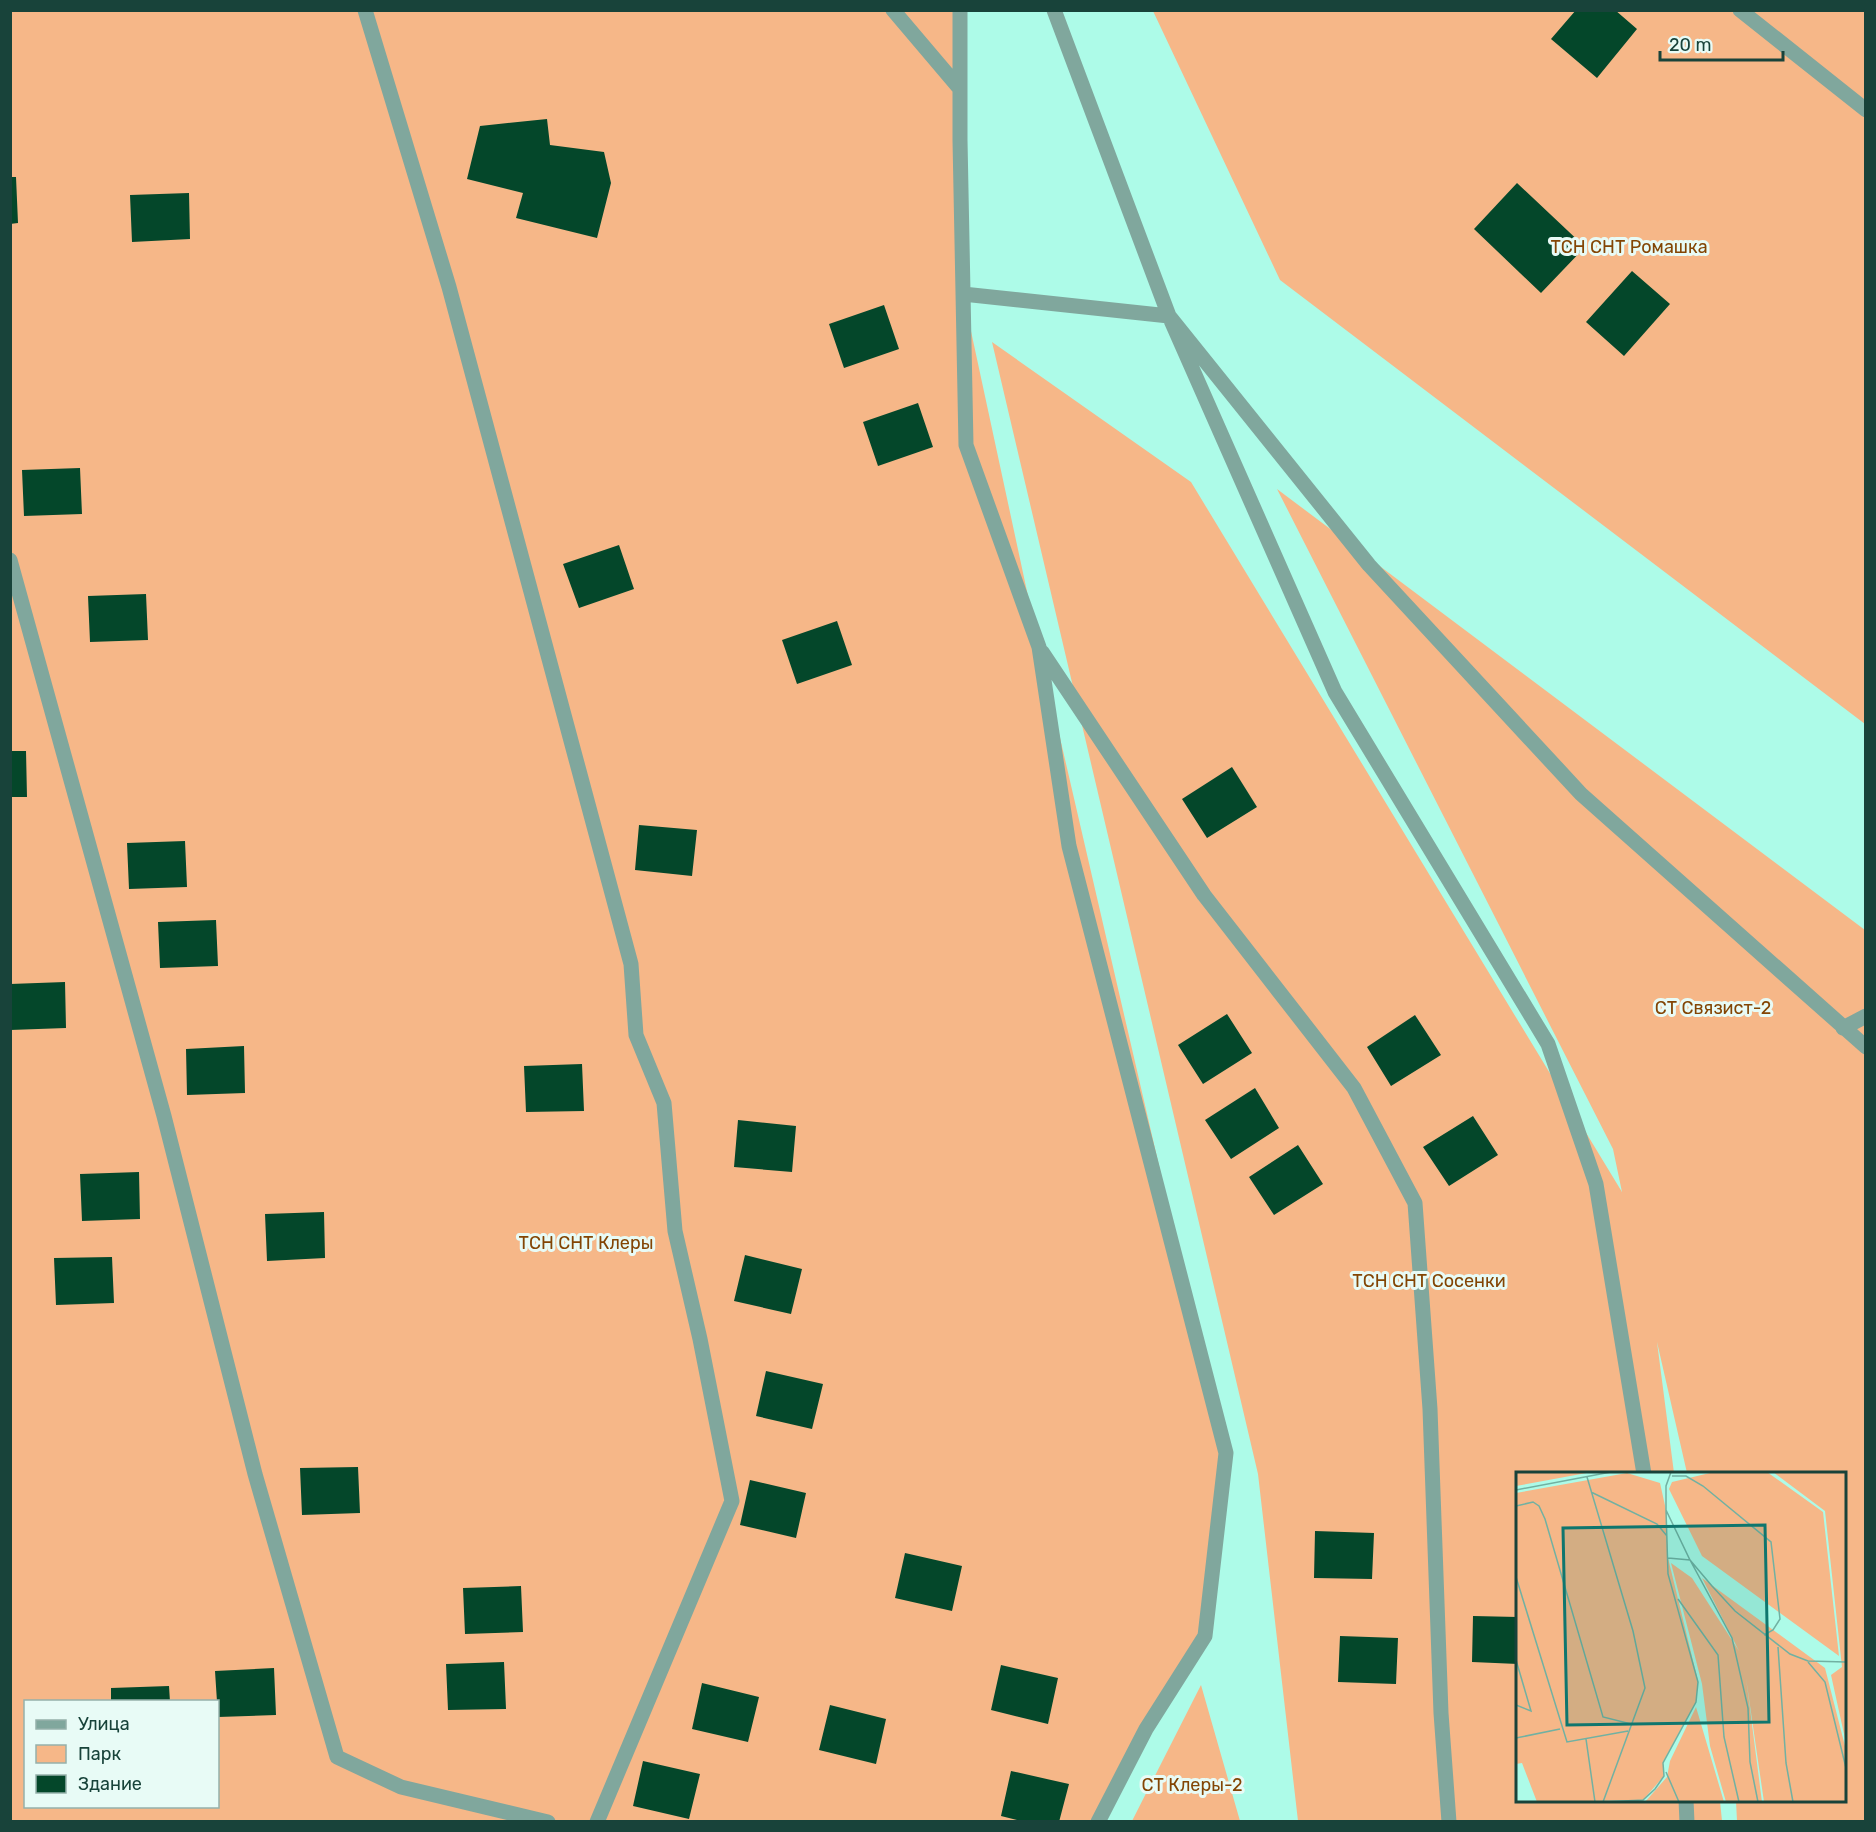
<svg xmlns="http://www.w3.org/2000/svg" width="1876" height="1832" viewBox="0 0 1876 1832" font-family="Rubik,sans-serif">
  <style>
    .green { fill: #f6b788; fill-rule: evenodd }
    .building { fill: #04472a }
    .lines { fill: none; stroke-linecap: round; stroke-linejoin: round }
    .minor { stroke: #80a79d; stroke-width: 15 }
    .labels { text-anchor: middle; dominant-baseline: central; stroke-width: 6; stroke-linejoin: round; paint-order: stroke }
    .park-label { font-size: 18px; fill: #834504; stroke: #e8fbf6 }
    .inset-road { fill: none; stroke: #71b1a2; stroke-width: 1.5 }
    .view { fill: #0f766e; fill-opacity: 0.15; stroke: #0f766e; stroke-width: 3 }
    .inset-edge { fill: none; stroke: #18433a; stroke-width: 3 }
  </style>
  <rect width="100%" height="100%" fill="#adfbe8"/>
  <path class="green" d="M11 11H961L963 294 1039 647 1222 1438 1205 1636 1100 1821 11 1822ZM26 1702H218V1806H26Z
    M1153 11H1865V724L1280 280Z
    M992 342 1191 482 1622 1192 1613 1149 1277 489 1865 930V1821H1737L1736 1801 1844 1800V1474L1687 1473 1657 1342 1674 1473 1518 1474V1800L1720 1801 1722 1821H1298L1258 1474Z
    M1201 1685 1240 1821H1132Z"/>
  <path class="building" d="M1576 10H1615L1637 29 1597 78 1551 39Z
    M547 119 550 145 604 152 611 183 597 238 516 218 523 193 467 179 480 126Z
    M10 177H16L18 223 10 224Z
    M1517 183 1585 247 1541 293 1474 229Z
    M189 193 190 239 132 242 130 195Z
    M1632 271 1670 304 1624 356 1586 322Z
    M884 305 899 349 844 368 829 324Z
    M918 403 933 447 878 466 863 422Z
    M80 468 82 514 24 516 22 470Z
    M619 545 634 589 579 608 563 564Z
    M146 594 148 640 90 642 88 596Z
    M837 621 852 665 797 684 782 640Z
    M10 751H26L27 797H10Z
    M1232 767 1257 807 1207 838 1182 799Z
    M639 825 697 830 692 876 635 870Z
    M185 841 187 887 129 889 127 843Z
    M216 920 218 966 160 968 158 922Z
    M65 982 66 1028 10 1030V984Z
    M1227 1014 1252 1053 1203 1084 1178 1045Z
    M1415 1015 1441 1055 1391 1086 1367 1047Z
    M244 1046 245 1093 187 1095 186 1049Z
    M582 1064 584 1111 526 1112 524 1066Z
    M1255 1088 1279 1128 1231 1159 1205 1120Z
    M1473 1116 1498 1155 1449 1186 1423 1147Z
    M738 1120 796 1126 792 1172 734 1167Z
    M1298 1145 1323 1184 1274 1215 1249 1177Z
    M139 1172 140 1219 82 1221 80 1174Z
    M324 1212 325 1258 267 1261 265 1214Z
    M745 1255 802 1269 791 1314 734 1301Z
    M112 1257 114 1303 56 1305 54 1258Z
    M766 1371 823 1384 812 1429 756 1416Z
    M358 1467 360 1513 302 1515 300 1468Z
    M750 1480 806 1493 796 1538 740 1525Z
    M1315 1531 1374 1533 1372 1579 1314 1578Z
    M905 1553 962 1566 952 1611 895 1598Z
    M521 1586 523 1632 465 1634 463 1588Z
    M1473 1616 1518 1617V1664L1472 1662Z
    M1340 1636 1398 1638 1396 1684 1338 1682Z
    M504 1662 506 1709 448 1710 446 1664Z
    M1001 1665 1058 1678 1048 1724 991 1710Z
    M274 1668 276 1715 218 1717 215 1671Z
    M702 1683 759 1697 748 1742 692 1729Z
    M169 1686 170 1702H111V1688Z
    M830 1705 886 1719 876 1764 819 1750Z
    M643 1761 700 1774 689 1819 633 1806Z
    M1011 1771 1069 1784 1059 1822H1025L1001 1816Z"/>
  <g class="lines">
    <path class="minor" d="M365 10 449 287 631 964 636 1035 664 1103 675 1231 700 1339 732 1501 597 1822
      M893 10 960 89
      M960 10V140L966 445 1039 647 1069 846 1226 1453 1205 1636 1146 1729 1098 1822
      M1054 10 1169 316 1369 565 1581 794 1866 1047
      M1740 10 1866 110
      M963 294 1169 316 1335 692 1548 1044 1596 1184 1644 1474
      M10 560 164 1116 255 1474 337 1757 401 1787 548 1822
      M1042 652 1204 895 1354 1088 1415 1203 1430 1409 1441 1713 1449 1822
      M1843 1028 1866 1016
      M1686 1800 1687 1822"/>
  </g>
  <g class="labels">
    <g class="park-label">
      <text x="1629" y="247">ТСН СНТ Ромашка</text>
      <text x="1713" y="1008">СТ Связист-2</text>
      <text x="586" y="1243">ТСН СНТ Клеры</text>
      <text x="1429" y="1281">ТСН СНТ Сосенки</text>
      <text x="1192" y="1785">СТ Клеры-2</text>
    </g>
  </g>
  <g transform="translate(1516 1472)">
    <rect width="330" height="330" fill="#adfbe8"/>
    <path d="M0 0H76L0 14ZM198 0H251L307 40 323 184 186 84 153 17 156 10ZM257 0H330V271L315 203 326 195 309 39ZM111 1 144 11 150 38 152 86 182 209 180 230 147 290 148 304 127 328 21 330 6 291 0 292V21ZM155 91 176 106 223 179 186 106 309 196 330 278V330H248L230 206 246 330H210L194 274 186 212ZM180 235 208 330H129L151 305 154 289Z" fill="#f6b788"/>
    <path class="inset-road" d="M155 0 150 14V38L174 88 196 114 219 139 274 182 292 189 330 190M156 4H170L187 14 255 70 264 147 257 158 248 163M71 5 117 159 129 216 87 330M0 18 95 0M75 20 141 52 151 64M0 34 17 30 23 34 29 47 87 245 115 252M152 86 174 88 216 166 232 236 234 290 242 330M0 105 51 270 112 259M162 127 202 183 208 265 223 330M262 175 270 291 277 330M0 188 15 239 0 233M292 190 309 210 330 296M0 266 44 257M70 267 79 330M150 300 163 330M88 330 127 328 139 317 148 304 147 291 180 230 182 210 152 102 150 38"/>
    <path class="view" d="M249 53 253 250 51 253 47 56Z"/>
    <rect width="330" height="330" class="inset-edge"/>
  </g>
  <rect width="1876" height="1832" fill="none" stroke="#18433a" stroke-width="24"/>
  <rect x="24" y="1700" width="195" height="108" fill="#e8fbf6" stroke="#95b1ab" stroke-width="1.5"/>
  <rect x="36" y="1720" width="30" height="9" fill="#80a79d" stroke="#95b1ab" stroke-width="1.5"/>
  <text x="78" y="1730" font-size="18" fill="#18433a">Улица</text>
  <rect x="36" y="1745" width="30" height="18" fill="#f6b788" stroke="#95b1ab" stroke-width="1.5"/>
  <text x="78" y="1760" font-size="18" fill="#18433a">Парк</text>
  <rect x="36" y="1775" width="30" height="18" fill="#04472a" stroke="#95b1ab" stroke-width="1.5"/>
  <text x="78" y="1790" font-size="18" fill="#18433a">Здание</text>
  <path d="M1660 51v9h123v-9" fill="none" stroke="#18433a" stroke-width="3"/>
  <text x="1669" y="51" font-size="18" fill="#18433a" stroke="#e8fbf6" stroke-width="4.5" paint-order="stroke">20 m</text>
</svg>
